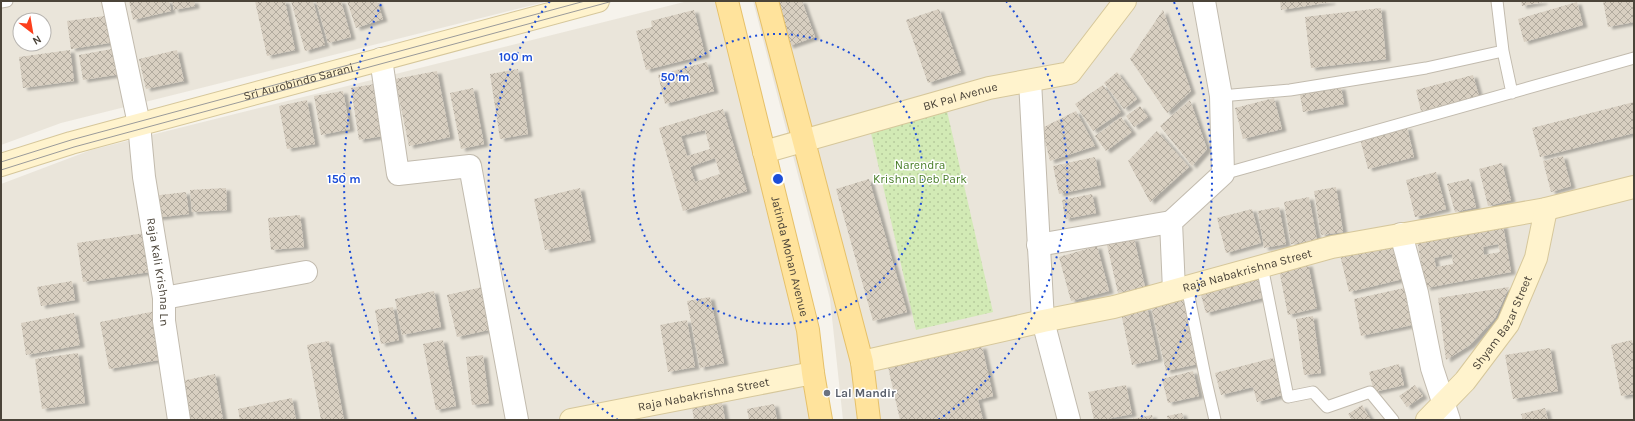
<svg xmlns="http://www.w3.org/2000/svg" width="1635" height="421" viewBox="0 0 1635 421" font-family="Karla,sans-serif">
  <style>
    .residential { fill: #eae5da; fill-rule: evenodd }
    .park { fill: url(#park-dots) }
    .building { fill: url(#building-cross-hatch); fill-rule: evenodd; filter: url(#shadow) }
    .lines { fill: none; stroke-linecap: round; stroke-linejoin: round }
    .lane-casing { stroke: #c2bbae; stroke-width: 13 }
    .street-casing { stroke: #c2bbae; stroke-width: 24 }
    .secondary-casing { stroke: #d6c79b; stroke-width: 24 }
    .primary-casing { stroke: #e6c16a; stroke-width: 24 }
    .lane { stroke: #fff; stroke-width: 11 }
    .street { stroke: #fff; stroke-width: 22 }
    .secondary { stroke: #fff3cd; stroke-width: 22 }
    .primary { stroke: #ffe39c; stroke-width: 22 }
    .tram { stroke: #9a9a9a; stroke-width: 1 }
    .ring { fill: none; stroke: #1d4ed8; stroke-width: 2; stroke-dasharray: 2 4 }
    .worship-dot { fill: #6b7280; stroke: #fff; stroke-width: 1.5 }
    .labels { text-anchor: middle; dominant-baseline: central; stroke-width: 3; stroke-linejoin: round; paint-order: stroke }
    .street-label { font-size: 12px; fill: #4b4439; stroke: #fff }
    .park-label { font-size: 12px; fill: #4a7f2a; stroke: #fff }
    .worship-label { font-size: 12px; font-weight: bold; fill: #5b616d; stroke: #fff; text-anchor: start }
    .centre { fill: #1d4ed8; stroke: #fff; stroke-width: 2 }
    .ring-label { font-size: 12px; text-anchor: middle; font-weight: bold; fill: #1d4ed8; stroke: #fff; stroke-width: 3; stroke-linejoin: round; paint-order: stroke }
  </style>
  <defs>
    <pattern id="park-dots" width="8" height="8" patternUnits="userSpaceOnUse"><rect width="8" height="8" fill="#d2eab5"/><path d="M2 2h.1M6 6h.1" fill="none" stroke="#b6ca9c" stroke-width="1.8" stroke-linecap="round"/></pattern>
    <pattern id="building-cross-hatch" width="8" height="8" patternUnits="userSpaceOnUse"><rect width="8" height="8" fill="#d8cfc1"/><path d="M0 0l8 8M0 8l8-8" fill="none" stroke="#b1aa9e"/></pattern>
    <filter id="shadow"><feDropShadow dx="4.5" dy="2.5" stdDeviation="1" flood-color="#0004"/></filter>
  </defs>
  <rect width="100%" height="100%" fill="#f6f3ec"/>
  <path class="residential" d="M1 1H549L61 123 1 145ZM20 20H44V44H20Z
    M688 1H717L819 420H1V184L91 150Z
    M753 1H1634V420H843L830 299Z"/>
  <path class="park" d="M947 111 993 312 916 330 870 129Z"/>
  <path class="building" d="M129 1H169L171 11 133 20Z
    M172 1H194L195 6 174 10Z
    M255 1H285L295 50 267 56Z
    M291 1H313L325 45 305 51Z
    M316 1H341L351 37 328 43Z
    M347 1H377L383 19 356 28Z
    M773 1H802L815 37 789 46Z
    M1280 1H1331V2L1281 10Z
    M1521 1H1543V2L1522 6Z
    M1603 1H1634V22L1608 27Z
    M1577 2 1583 25 1524 42 1518 19Z
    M1381 8 1386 59 1311 68 1305 17Z
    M939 9 961 72 928 83 906 20Z
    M694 10 705 55 646 70 636 31 652 27 651 21Z
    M1163 10 1191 91 1167 113 1130 59Z
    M112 15 116 42 71 49 67 21Z
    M117 48 121 74 83 80 79 55Z
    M70 50 74 81 23 88 19 57Z
    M177 50 184 81 146 89 139 59Z
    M707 62 714 91 665 104 658 75Z
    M518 69 528 134 500 139 490 74Z
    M437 71 450 137 409 146 395 79Z
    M1117 72 1137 99 1124 109 1104 83Z
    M1473 75 1479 96 1421 111 1416 90Z
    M381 83 389 135 359 140 351 88Z
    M1103 85 1121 112 1093 131 1075 104Z
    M1341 87 1344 104 1303 112 1300 95Z
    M473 88 484 144 461 149 450 93Z
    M343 91 350 129 321 135 314 96Z
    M1274 98 1282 129 1243 139 1235 108Z
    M307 100 315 144 287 149 279 106Z
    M1190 100 1207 149 1192 166 1160 126Z
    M1634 102V133L1540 157 1532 128Z
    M1140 106 1148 117 1134 127 1126 116Z
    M723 109 747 191 683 211 659 128ZM705 130 710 149 687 156 681 136ZM715 158 720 174 695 182 690 167Z
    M1076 111 1095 146 1050 161 1042 128Z
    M1121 117 1132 132 1106 151 1095 136Z
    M1407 127 1414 157 1368 169 1360 139Z
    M1157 131 1189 167 1150 202 1128 161Z
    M1563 156 1571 186 1551 192 1543 161Z
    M1095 157 1101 185 1059 194 1053 166Z
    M1502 163 1511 200 1488 206 1479 169Z
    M1436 172 1446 209 1415 217 1406 180Z
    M869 179 907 312 873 321 836 189Z
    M1469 179 1476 207 1455 212 1447 184Z
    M1336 187 1343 232 1321 235 1314 191Z
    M226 188 227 210 192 212 190 190Z
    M580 188 591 240 545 250 534 199Z
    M186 192 189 214 154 218 152 196Z
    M1092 194 1096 213 1065 219 1062 200Z
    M1309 197 1317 240 1291 244 1284 202Z
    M1279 207 1286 244 1264 248 1258 211Z
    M1252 209 1261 243 1226 253 1217 218Z
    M300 215 304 247 271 250 268 218Z
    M1503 225 1511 272 1426 288 1417 241ZM1498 244 1500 252 1484 255 1483 247ZM1452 254 1453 264 1436 267 1434 258Z
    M145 233 150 272 83 282 77 243Z
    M1134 238 1145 287 1118 293 1107 245Z
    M1398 241 1407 278 1349 292 1340 255Z
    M1097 246 1109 291 1071 301 1059 257Z
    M1308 264 1317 308 1288 315 1279 270Z
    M1259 271 1266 297 1206 313 1199 288Z
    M72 281 75 300 41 306 37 287Z
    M483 287 493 329 457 337 447 295Z
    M1409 287 1417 324 1361 336 1354 299Z
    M1509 287 1495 318 1470 345 1446 360 1438 298Z
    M434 291 441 327 402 335 395 299Z
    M710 297 724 363 700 368 687 301Z
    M1183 299 1198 364 1166 371 1151 306Z
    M393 307 399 340 381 344 375 310Z
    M1147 307 1158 359 1132 365 1121 313Z
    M156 311 164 359 109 369 100 322Z
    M74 313 80 345 26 355 21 323Z
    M1313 316 1321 373 1304 375 1296 319Z
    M687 320 695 367 668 372 660 325Z
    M443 340 456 406 436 410 423 344Z
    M1632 340 1634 352V394L1621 396 1611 345Z
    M329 341 344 420H321L307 345Z
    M982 346 993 396 978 400 983 420H900L888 367Z
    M1550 348 1558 391 1513 399 1505 355Z
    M78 353 85 403 42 409 35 359Z
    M483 355 489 403 472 405 466 357Z
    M1273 358 1283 395 1257 402 1253 387 1221 395 1215 373Z
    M1399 364 1404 385 1374 392 1369 372Z
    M1193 371 1199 396 1168 403 1162 379Z
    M215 374 223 420H189L182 381Z
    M1126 385 1132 414 1102 420H1094L1088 392Z
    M1415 385 1423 396 1407 407 1399 396Z
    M292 398 296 420H240L238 409Z
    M722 402 725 420H694L692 407Z
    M774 404 777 420H749L747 409Z
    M1362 405 1371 420H1352L1348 414Z
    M1545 408 1548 420H1523L1521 414Z
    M1182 413 1184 420H1168L1167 416Z
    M1152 415 1153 420H1132V419Z"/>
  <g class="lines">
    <g class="lane-casing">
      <path id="lane" d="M1497 1 1503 51 1512 93
        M1 2 7 1
        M1221 96 1290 90 1426 68 1503 51
        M1223 174 1634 58
        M1262 266 1288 397 1313 392 1327 407 1370 392 1393 420
        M1187 287 1206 381 1215 420"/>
    </g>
    <g class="street-casing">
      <g id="street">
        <path id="s1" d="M113 1 139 124 144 177 164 298V321L179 420"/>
        <path d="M381 59 398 174 470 166 517 420"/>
        <path d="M1030 81 1043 321 1069 420"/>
        <path d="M1401 234 1417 293 1432 368 1449 420"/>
        <path d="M1038 245 1171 222"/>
        <path d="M1174 290 1171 222 1223 174 1221 96 1204 1"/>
        <path d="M164 298 306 272"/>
      </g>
    </g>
    <g class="secondary-casing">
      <g id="secondary">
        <path id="s2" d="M764 152 989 88 1070 73 1125 1"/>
        <path id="s3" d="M1 165 71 143 598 1"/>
        <path id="s4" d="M862 362 1043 321 1114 307 1332 247 1546 209 1634 187"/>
        <path id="s5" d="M571 420 813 373"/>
        <path id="s6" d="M1427 420 1465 381 1508 324 1536 258 1546 209"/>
      </g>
    </g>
    <g class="primary-casing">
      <g id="primary">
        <path id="s7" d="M727 1 808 330 813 373 821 420"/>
        <path d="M767 1 862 362 869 420"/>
      </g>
    </g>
    <use href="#lane" class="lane"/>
    <use href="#street" class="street"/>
    <use href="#secondary" class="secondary"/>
    <use href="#primary" class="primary"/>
    <path class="tram" d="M1 162 71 140 585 1
      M1 170 74 147 613 1"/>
  </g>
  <g class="ring">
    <circle cx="778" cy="179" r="145"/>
    <path d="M618 420A289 289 0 0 1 550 1M1006 1A289 289 0 0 1 938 420"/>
    <path d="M416 419A434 434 0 0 1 382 2M1174 2A434 434 0 0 1 1140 419"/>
  </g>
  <circle class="worship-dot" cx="827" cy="393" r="4"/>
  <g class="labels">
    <g class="street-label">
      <text stroke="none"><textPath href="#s3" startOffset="309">Sri Aurobindo Sarani</textPath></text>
      <text stroke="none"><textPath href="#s2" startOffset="204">BK Pal Avenue</textPath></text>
      <text stroke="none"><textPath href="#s7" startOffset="263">Jatinda Mohan Avenue</textPath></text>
      <text stroke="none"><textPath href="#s4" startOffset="396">Raja Nabakrishna Street</textPath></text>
      <text stroke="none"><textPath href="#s1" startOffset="275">Raja Kali Krishna Ln</textPath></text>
      <text stroke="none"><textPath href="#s6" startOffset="124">Shyam Bazar Street</textPath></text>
      <text stroke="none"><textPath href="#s5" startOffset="135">Raja Nabakrishna Street</textPath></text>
    </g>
    <g class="park-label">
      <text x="920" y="165">Narendra<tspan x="920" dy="14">Krishna Deb Park</tspan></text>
    </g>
    <g class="worship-label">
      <text x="835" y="393">Lal Mandir</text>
    </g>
  </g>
  <circle cx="778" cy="179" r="6" class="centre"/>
  <g class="ring-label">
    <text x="516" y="61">100 m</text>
    <text x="675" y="81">50 m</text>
    <text x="344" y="183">150 m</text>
  </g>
  <rect width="1635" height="421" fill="none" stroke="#4b4439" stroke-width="4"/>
  <g transform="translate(32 32) rotate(149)"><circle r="19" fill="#ffffff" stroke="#b7b4b0"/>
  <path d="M0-3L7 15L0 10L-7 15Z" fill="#fc3f1d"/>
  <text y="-6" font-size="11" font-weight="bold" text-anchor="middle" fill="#4b4439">N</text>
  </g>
</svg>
